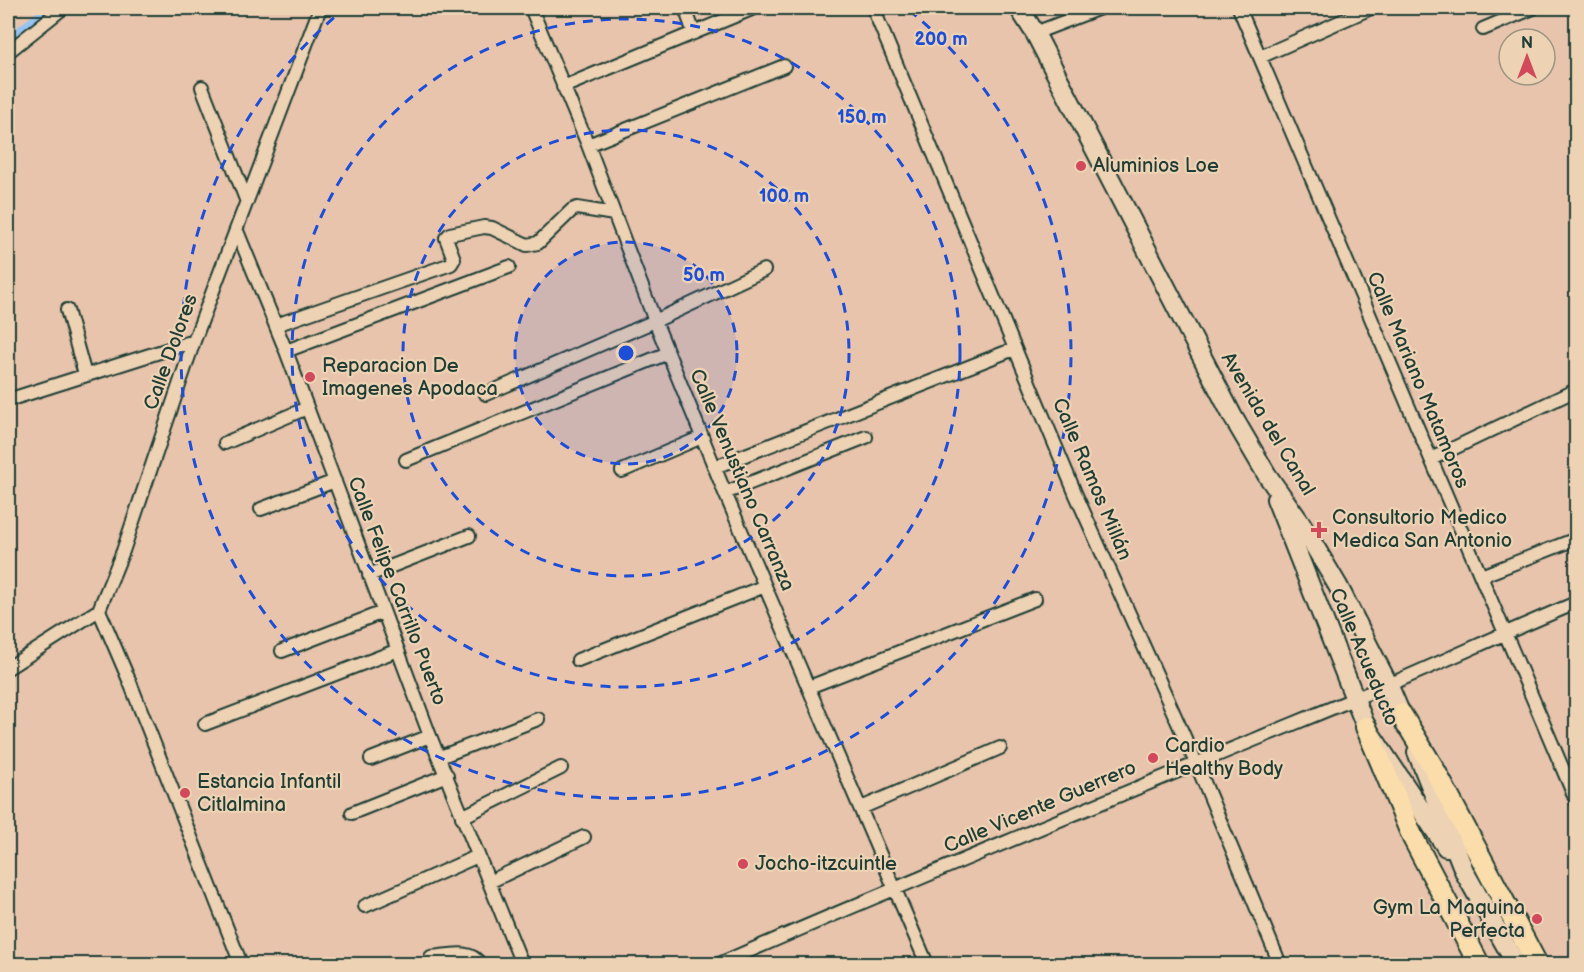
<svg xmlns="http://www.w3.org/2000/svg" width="1584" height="972" viewBox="0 0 1584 972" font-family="'Balsamiq Sans',sans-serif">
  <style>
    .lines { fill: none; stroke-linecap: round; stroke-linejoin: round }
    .canal { stroke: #98c4f1; stroke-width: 15 }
    .street-casing { stroke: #1f3d34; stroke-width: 16 }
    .secondary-casing { stroke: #1f3d34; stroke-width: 22 }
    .primary-casing { stroke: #1f3d34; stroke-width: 24 }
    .street { stroke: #edd2b4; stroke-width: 12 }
    .secondary { stroke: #edd2b4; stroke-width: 18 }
    .primary { stroke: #faddab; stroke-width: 20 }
    .ring { fill: none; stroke: #1d4ed8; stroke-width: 3; stroke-dasharray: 10 8 }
    .poi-dot { fill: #d1495b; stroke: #edd2b4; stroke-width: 2 }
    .labels { text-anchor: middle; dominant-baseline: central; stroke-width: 4.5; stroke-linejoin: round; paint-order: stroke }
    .poi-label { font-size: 20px; fill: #1f3d34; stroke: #edd2b4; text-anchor: start }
    .street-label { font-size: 20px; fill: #1f3d34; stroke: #edd2b4 }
    .centre { fill: #1d4ed8; stroke: #edd2b4; stroke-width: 3 }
    .ring-label { font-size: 18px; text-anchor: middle; font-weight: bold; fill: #1d4ed8; stroke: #edd2b4; stroke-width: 4.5; stroke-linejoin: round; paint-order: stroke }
  </style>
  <rect width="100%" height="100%" fill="#e8c4ac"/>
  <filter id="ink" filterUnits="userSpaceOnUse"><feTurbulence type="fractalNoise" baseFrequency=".0167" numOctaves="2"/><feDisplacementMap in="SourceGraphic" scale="12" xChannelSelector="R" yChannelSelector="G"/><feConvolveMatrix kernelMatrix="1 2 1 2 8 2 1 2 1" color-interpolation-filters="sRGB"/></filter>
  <g filter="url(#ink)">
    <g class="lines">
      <path class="canal" d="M12 41 54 8"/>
      <g class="street-casing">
        <path id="street" d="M531 8 588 145 655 321 725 493 927 964
          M685 8 694 33
          M873 8 1076 495 1196 763 1280 964
          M1239 8 1576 800
          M1483 29 1533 8
          M1035 33 1100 8
          M8 52 63 8
          M1260 57 1371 8
          M202 87 247 202
          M563 87 754 8
          M588 145 784 66
          M237 231 286 351 430 736 522 964
          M67 310 85 375
          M276 325 451 264 454 259 446 238 450 234 484 227 492 228 527 245 538 243 572 210 577 208 614 214
          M286 351 509 267
          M486 394 655 321 764 270
          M8 400 194 341
          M225 443 307 408
          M1431 459 1576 390
          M406 460 668 353
          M715 467 1014 349
          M622 471 702 437
          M725 493 866 437
          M261 509 335 481
          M369 575 469 536
          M1481 576 1576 539
          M99 610 129 680 241 964
          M282 651 383 612
          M578 660 765 586
          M8 668 99 610 123 551 194 341 320 8
          M809 687 1035 599
          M205 724 398 650
          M440 757 538 719
          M371 759 430 736
          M861 808 1000 748
          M352 813 447 775
          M462 817 561 768
          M489 882 584 837
          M365 906 478 856
          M431 957C447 956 470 948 480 964
          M719 964C940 868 1164 777 1388 685 1451 658 1513 629 1576 603"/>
      </g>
      <g class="secondary-casing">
        <path id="secondary" d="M1019 8 1035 33 1233 417 1267 475 1302 525 1338 586 1388 684 1406 726
          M1276 499 1366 727 1446 847
          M1417 752 1465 873 1516 964"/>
      </g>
      <g class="primary-casing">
        <path id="primary" d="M1401 714 1433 767 1537 964
          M1366 727 1413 838 1479 964"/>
      </g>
      <use href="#street" class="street"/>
      <use href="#secondary" class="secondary"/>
      <use href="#primary" class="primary"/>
    </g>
  </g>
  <circle cx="626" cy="353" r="111" fill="#1d4ed8" fill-opacity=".12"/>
  <g class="ring">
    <circle cx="626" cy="353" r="111"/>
    <circle cx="626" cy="353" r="223"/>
    <circle cx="626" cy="353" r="334"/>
    <path d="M909 10A445 445 0 1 1 343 10"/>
  </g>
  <g class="poi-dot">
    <circle cx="1081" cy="166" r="6"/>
    <circle cx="310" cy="377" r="6"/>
    <path d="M1316 521h6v6h6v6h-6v6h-6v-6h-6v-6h6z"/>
    <circle cx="1153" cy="758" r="6"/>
    <circle cx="185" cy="793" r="6"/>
    <circle cx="743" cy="864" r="6"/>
    <circle cx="1537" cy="919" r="6"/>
  </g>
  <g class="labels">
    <g class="poi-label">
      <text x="1093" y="166">Aluminios Loe</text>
      <text x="322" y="366">Reparacion De<tspan x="322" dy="23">Imagenes Apodaca</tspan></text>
      <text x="1332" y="518">Consultorio Medico<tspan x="1332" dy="23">Medica San Antonio</tspan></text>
      <text x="1165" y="746">Cardio<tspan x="1165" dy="23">Healthy Body</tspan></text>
      <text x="197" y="782">Estancia Infantil<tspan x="197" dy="23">Citlalmina</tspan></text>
      <text x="755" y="864">Jocho-itzcuintle</text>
      <text x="1525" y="908" text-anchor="end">Gym La Maquina<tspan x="1525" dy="23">Perfecta</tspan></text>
    </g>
    <g class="street-label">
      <text transform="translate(171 352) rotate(-70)">Calle Dolores</text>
      <text transform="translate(1418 380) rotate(67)">Calle Mariano Matamoros</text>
      <text transform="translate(1268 424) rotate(59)">Avenida del Canal</text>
      <text transform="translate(1092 479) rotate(67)">Calle Ramos Millán</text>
      <text transform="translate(742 480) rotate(67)">Calle Venustiano Carranza</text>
      <text transform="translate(397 591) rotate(69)">Calle Felipe Carrillo Puerto</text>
      <text transform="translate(1364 657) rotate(67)">Calle Acueducto</text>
      <text transform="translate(1040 807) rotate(-23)">Calle Vicente Guerrero</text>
    </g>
  </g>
  <circle cx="626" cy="353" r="9" class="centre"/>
  <g class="ring-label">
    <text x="941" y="45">200 m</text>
    <text x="862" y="123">150 m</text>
    <text x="784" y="202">100 m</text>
    <text x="704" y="281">50 m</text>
  </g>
  <rect width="1584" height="972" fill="none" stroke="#edd2b4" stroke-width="30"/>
  <rect x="15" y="15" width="1554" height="942" fill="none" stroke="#1f3d34" stroke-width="2" filter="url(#ink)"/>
  <g transform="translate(1527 57)"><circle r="28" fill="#edd2b4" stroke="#9b9681" stroke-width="1.5"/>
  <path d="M0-4.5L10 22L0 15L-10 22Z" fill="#d1495b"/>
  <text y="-9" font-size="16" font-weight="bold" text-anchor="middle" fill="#1f3d34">N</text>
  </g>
</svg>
